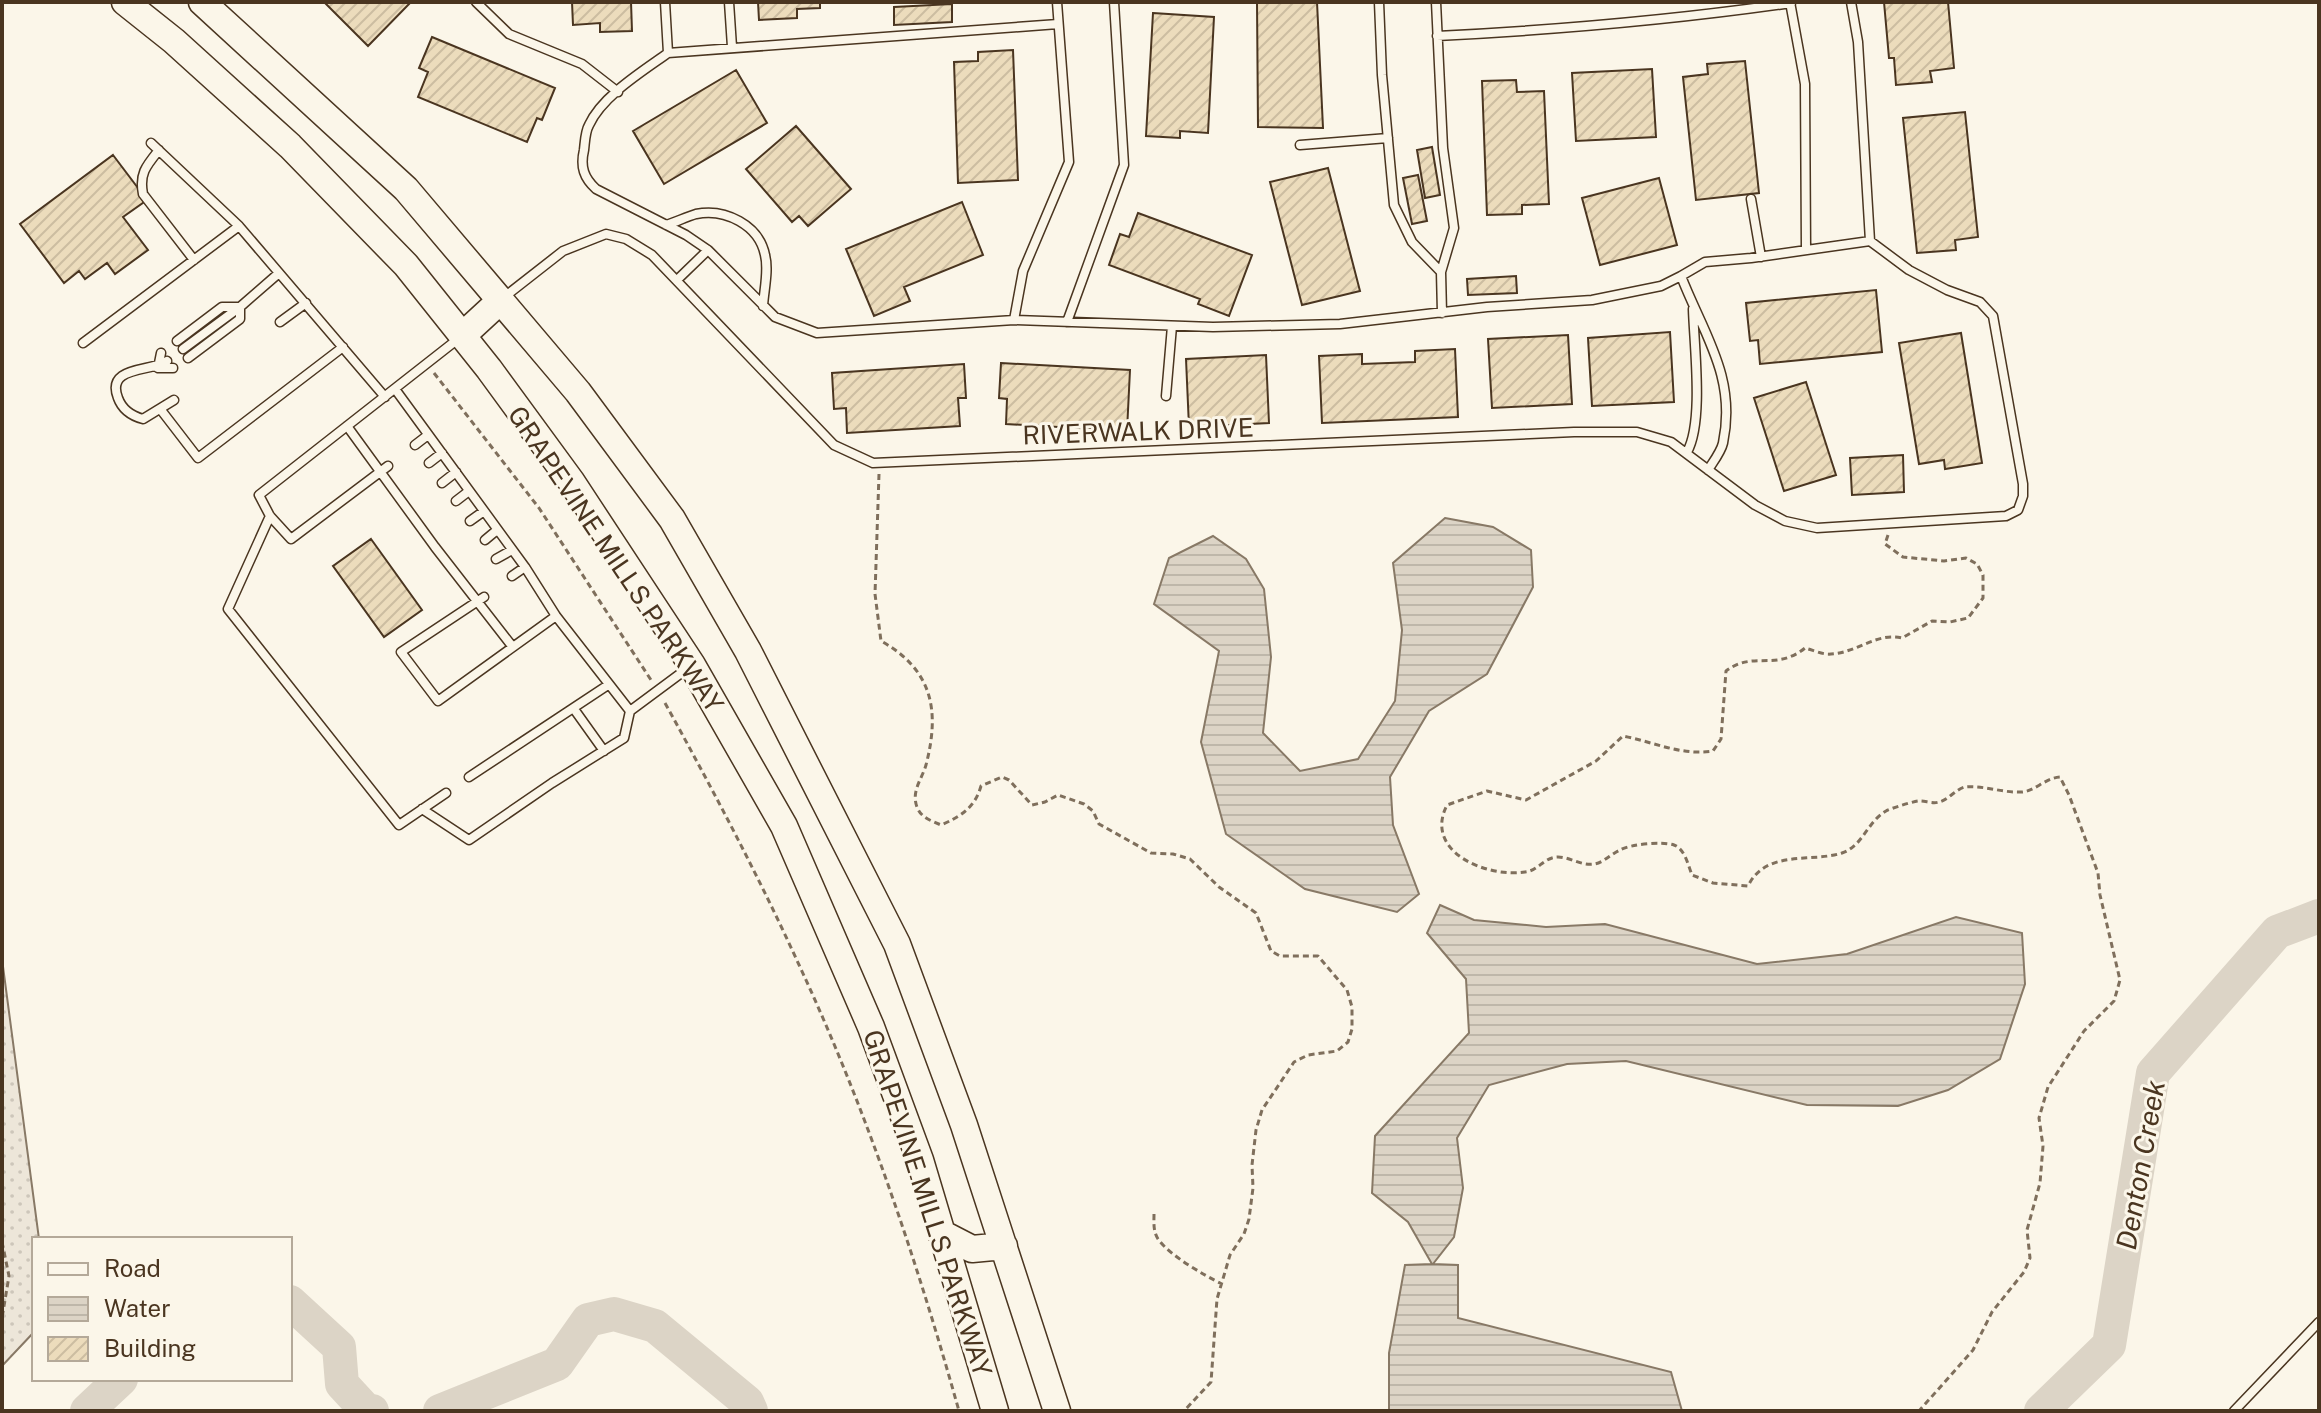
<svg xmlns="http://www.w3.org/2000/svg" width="2321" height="1413" viewBox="0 0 2321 1413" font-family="'Public Sans',sans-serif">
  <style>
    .grass { fill: url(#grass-dots); stroke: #887966; stroke-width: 2 }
    .water { fill: url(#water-rules); stroke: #887966; stroke-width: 2 }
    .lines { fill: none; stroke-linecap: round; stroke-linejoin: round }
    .river { stroke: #dcd4c6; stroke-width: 34 }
    .building { fill: url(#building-hatch); stroke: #4a3520; stroke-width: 2 }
    .lane-casing { stroke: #4a3520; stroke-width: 11 }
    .primary-casing { stroke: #4a3520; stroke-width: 29 }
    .path { stroke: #7f6f5c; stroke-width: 3; stroke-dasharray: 6 4; stroke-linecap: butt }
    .lane { stroke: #fbf6e9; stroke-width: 8 }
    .primary { stroke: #fbf6e9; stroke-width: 26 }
    .labels { text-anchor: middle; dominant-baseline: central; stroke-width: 6; stroke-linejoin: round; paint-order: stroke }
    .street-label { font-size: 26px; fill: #4a3520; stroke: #fbf6e9 }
    .water-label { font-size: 28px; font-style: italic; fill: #4a3520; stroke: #fbf6e9 }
  </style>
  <defs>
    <pattern id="grass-dots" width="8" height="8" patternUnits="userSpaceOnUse" patternTransform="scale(2)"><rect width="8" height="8" fill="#ede6d9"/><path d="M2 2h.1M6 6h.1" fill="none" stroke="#cdc6ba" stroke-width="1.8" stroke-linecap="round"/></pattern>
    <pattern id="water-rules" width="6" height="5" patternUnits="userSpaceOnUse" patternTransform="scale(2)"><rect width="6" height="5" fill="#dcd4c6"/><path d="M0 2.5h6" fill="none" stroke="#beb7aa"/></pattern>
    <pattern id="building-hatch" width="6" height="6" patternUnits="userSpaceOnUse" patternTransform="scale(2)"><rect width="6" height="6" fill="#ecdcbc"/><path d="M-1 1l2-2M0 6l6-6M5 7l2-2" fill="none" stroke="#ccbda1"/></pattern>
  </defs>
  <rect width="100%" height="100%" fill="#fbf6e9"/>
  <path class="grass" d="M2 959 39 1239H34V1332L2 1366Z"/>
  <path class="water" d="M1445 518 1493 527 1531 550 1533 587 1487 674 1429 711 1390 777 1393 825 1419 894 1397 912 1305 889 1226 834 1201 742 1219 651 1154 604 1169 558 1213 536 1246 559 1264 589 1271 657 1263 733 1300 771 1358 759 1395 701 1402 630 1393 563Z
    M1440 905 1474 920 1546 927 1605 924 1757 964 1847 954 1956 917 2022 933 2025 984 2000 1059 1948 1090 1898 1106 1807 1105 1626 1061 1567 1064 1489 1085 1457 1138 1463 1188 1454 1237 1433 1264 1458 1265V1318L1671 1372 1682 1411H1389V1353L1405 1265 1432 1264 1408 1222 1372 1193 1375 1136 1469 1033 1466 979 1427 933Z"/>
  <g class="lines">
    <path class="river" d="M290 1302 339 1347 342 1384 366 1410 372 1411
      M87 1411 121 1379
      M440 1411 557 1364 588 1320 614 1314 655 1326 747 1402 751 1411
      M2041 1411 2109 1345 2153 1073 2277 932 2319 916"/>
  </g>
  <path class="building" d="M324 2H411L368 46Z
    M572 2H631L632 31 600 32V23L573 25Z
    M758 2H820V8L797 9V18L759 20Z
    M1257 2H1317L1323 128 1258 127Z
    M1884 2H1948L1954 68 1930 71 1932 82 1896 85 1894 58H1889Z
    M952 4V22L894 25V7Z
    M1153 13 1214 17 1208 133 1180 131V138L1146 136Z
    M432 37 555 88 542 120 537 118 527 142 418 97 428 72 419 68Z
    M1013 50 1018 180 958 183 954 62 978 61V52Z
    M1745 61 1759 193 1696 200 1683 77 1708 74 1707 64Z
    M1652 69 1656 137 1576 141 1572 73Z
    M736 70 767 123 664 184 633 131Z
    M1516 80 1517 92 1544 91 1549 204 1522 205V214L1487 215 1482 81Z
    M1965 112 1978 237 1955 240 1956 250 1917 253 1903 118Z
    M796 126 851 189 808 226 799 216 792 222 746 169Z
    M1432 147 1440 195 1425 198 1417 150Z
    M113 155 147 200 123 217 148 250 115 274 107 263 85 279 79 271 64 283 20 224Z
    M1328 168 1360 291 1302 305 1270 182Z
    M1418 175 1427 221 1412 224 1403 178Z
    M1659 178 1677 245 1600 265 1582 198Z
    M962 202 983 255 904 287 910 301 874 316 846 249Z
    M1138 213 1252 255 1229 316 1198 304 1200 299 1109 265 1120 234 1129 237Z
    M1516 276 1517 293 1468 295 1467 279Z
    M1876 290 1882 352 1760 364 1758 340 1750 341 1746 303Z
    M1670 332 1674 402 1592 406 1588 338Z
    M1961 333 1982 463 1945 469 1944 460 1919 464 1899 343Z
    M1568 335 1572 404 1492 408 1488 339Z
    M1455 349 1458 417 1322 423 1319 356 1362 354V364L1415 362V351Z
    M1266 355 1269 423 1189 427 1186 359Z
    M1001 363 1130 370 1127 431 1006 424 1007 399 999 398Z
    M964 364 966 398H958L960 426 847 433 846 408 834 409 832 373Z
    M1806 382 1836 475 1784 491 1754 398Z
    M1903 455 1904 492 1852 495 1850 458Z
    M371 539 422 610 384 637 333 566Z"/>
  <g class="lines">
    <g class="lane-casing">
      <path id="lane" d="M476 2 509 34 582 64 618 92
        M665 2 668 53
        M729 2 732 47
        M1379 2 1382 75 1394 205 1412 242 1441 272 1442 313
        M1436 2 1443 148 1454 228 1441 272
        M1790 2 1805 84 1806 250
        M1851 2 1858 42 1870 241
        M1437 36C1556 30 1673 20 1791 3
        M151 143 239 226 385 397
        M1300 145 1388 138
        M159 150C146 166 139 174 143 194L194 260
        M1751 199 1761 257
        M666 225C676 222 686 217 696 214 725 208 759 225 765 255 769 270 764 290 763 306
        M708 250 686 235 596 189C584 178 580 167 584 150 585 142 585 132 589 125 602 96 643 71 668 53L1058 24
        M677 280 708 250 775 317 817 333 1014 320 1213 327 1340 324 1487 307 1592 300 1661 286 1681 276
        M503 298 563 251 606 234 626 239 652 255 834 445 873 463 1574 432H1637L1671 442 1755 505 1785 521 1817 528 2006 516 2018 510 2023 496V484L1993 316 1980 302 1947 290 1909 270 1870 241 1751 258 1705 262 1681 276C1703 333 1737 377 1723 443 1721 452 1713 462 1708 470
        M1014 320 1023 271 1069 162 1057 2
        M280 322 306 303
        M1067 322 1124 165 1114 2
        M177 341 222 307H240V319L188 358
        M83 343 239 226
        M183 349 240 307 279 273
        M161 353 158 368H173
        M167 361C153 372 105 365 118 398 122 409 132 416 143 419L174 400
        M395 389 525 567 556 616 630 711
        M1166 396 1172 326
        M161 410 198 458 343 347
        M347 426 435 547 512 646
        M415 445 428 435
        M1687 452C1704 422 1694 345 1693 309
        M429 463 442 453
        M388 466 291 539 270 516 259 495 458 339
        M442 483 456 472
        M456 501 469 491
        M270 516 228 609 399 825 446 793
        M470 521 484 511
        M485 540 497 530
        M496 559 512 550
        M512 576 525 567
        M484 597 401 652 438 701 556 616
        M574 709 604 751
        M469 777 608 685
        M422 809 469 840 552 783 624 738 630 711 688 668
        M2234 1411 2319 1322"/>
    </g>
    <g class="primary-casing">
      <path id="primary" d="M125 2 174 41 290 146 406 265 489 369 571 481 692 665 784 826 871 1027 920 1160 995 1411
        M202 2 406 189 578 392 672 519 748 651 897 944 964 1125 1057 1411
        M462 336 501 300
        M941 1233 972 1249 1004 1246"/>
    </g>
    <path class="path" d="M434 373 539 508 651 680
      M879 474 875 594 881 641C933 670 940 711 926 765 922 779 911 791 917 807 921 818 932 821 941 825 962 816 975 807 981 786L1002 777 1009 780 1032 805 1045 802 1058 795 1084 804 1093 811 1099 824 1151 853 1173 854 1190 859 1219 887 1256 913 1271 951 1280 956H1318L1347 990 1352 1007V1029L1348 1042 1337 1051 1308 1055 1294 1062 1262 1110 1256 1130 1252 1165 1253 1188 1249 1219 1244 1234 1230 1255 1217 1299 1211 1382 1184 1411
      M1888 535 1885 544 1903 557 1944 561 1966 558 1977 564 1983 575V598L1968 618 1950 622 1932 621 1902 638C1877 632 1856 653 1831 654 1823 655 1813 650 1805 648 1775 672 1754 650 1726 671L1721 739 1713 751C1681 756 1654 742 1623 736L1596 761 1526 800 1487 791 1447 805C1423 852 1487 878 1525 872 1538 871 1544 857 1558 857 1570 857 1581 866 1594 864 1603 863 1611 854 1620 850 1631 844 1662 841 1674 845 1685 849 1688 865 1692 875L1713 883 1748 886C1766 849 1811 863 1842 853 1863 846 1867 822 1886 811 1889 809 1917 800 1920 801 1926 801 1933 804 1939 802 1948 800 1956 789 1965 787 1983 785 2002 793 2021 792 2034 792 2045 778 2060 777L2069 795 2098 873 2100 895 2120 980 2114 1001 2084 1031 2048 1087 2039 1118 2043 1146 2040 1183 2027 1230 2030 1258 2024 1272 1992 1312 1973 1350 1919 1411
      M665 703C713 790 759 877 800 967 866 1109 917 1261 959 1411
      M1154 1214C1154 1223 1153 1231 1158 1239 1170 1256 1204 1275 1222 1284
      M2 1242 9 1276 2 1318"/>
    <use href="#lane" class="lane"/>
    <use href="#primary" class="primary"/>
  </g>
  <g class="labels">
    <g class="street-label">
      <text transform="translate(1138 431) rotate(-2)">RIVERWALK DRIVE</text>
      <text transform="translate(616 559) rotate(56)">GRAPEVINE MILLS PARKWAY</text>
      <text transform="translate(928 1203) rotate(72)">GRAPEVINE MILLS PARKWAY</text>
    </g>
    <g class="water-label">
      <text transform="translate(2140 1165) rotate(-80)">Denton Creek</text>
    </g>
  </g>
  <rect width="2321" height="1413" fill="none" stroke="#4a3520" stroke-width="8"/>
  <rect x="32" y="1237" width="260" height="144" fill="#fbf6e9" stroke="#b4a999" stroke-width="2"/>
  <rect x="48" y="1263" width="40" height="12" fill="#fbf6e9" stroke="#b4a999" stroke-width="2"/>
  <text x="104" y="1277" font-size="24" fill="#4a3520">Road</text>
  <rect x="48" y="1297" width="40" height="24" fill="url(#water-rules)" stroke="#b4a999" stroke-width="2"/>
  <text x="104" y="1317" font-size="24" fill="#4a3520">Water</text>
  <rect x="48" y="1337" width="40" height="24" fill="url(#building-hatch)" stroke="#b4a999" stroke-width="2"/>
  <text x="104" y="1357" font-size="24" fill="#4a3520">Building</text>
</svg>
